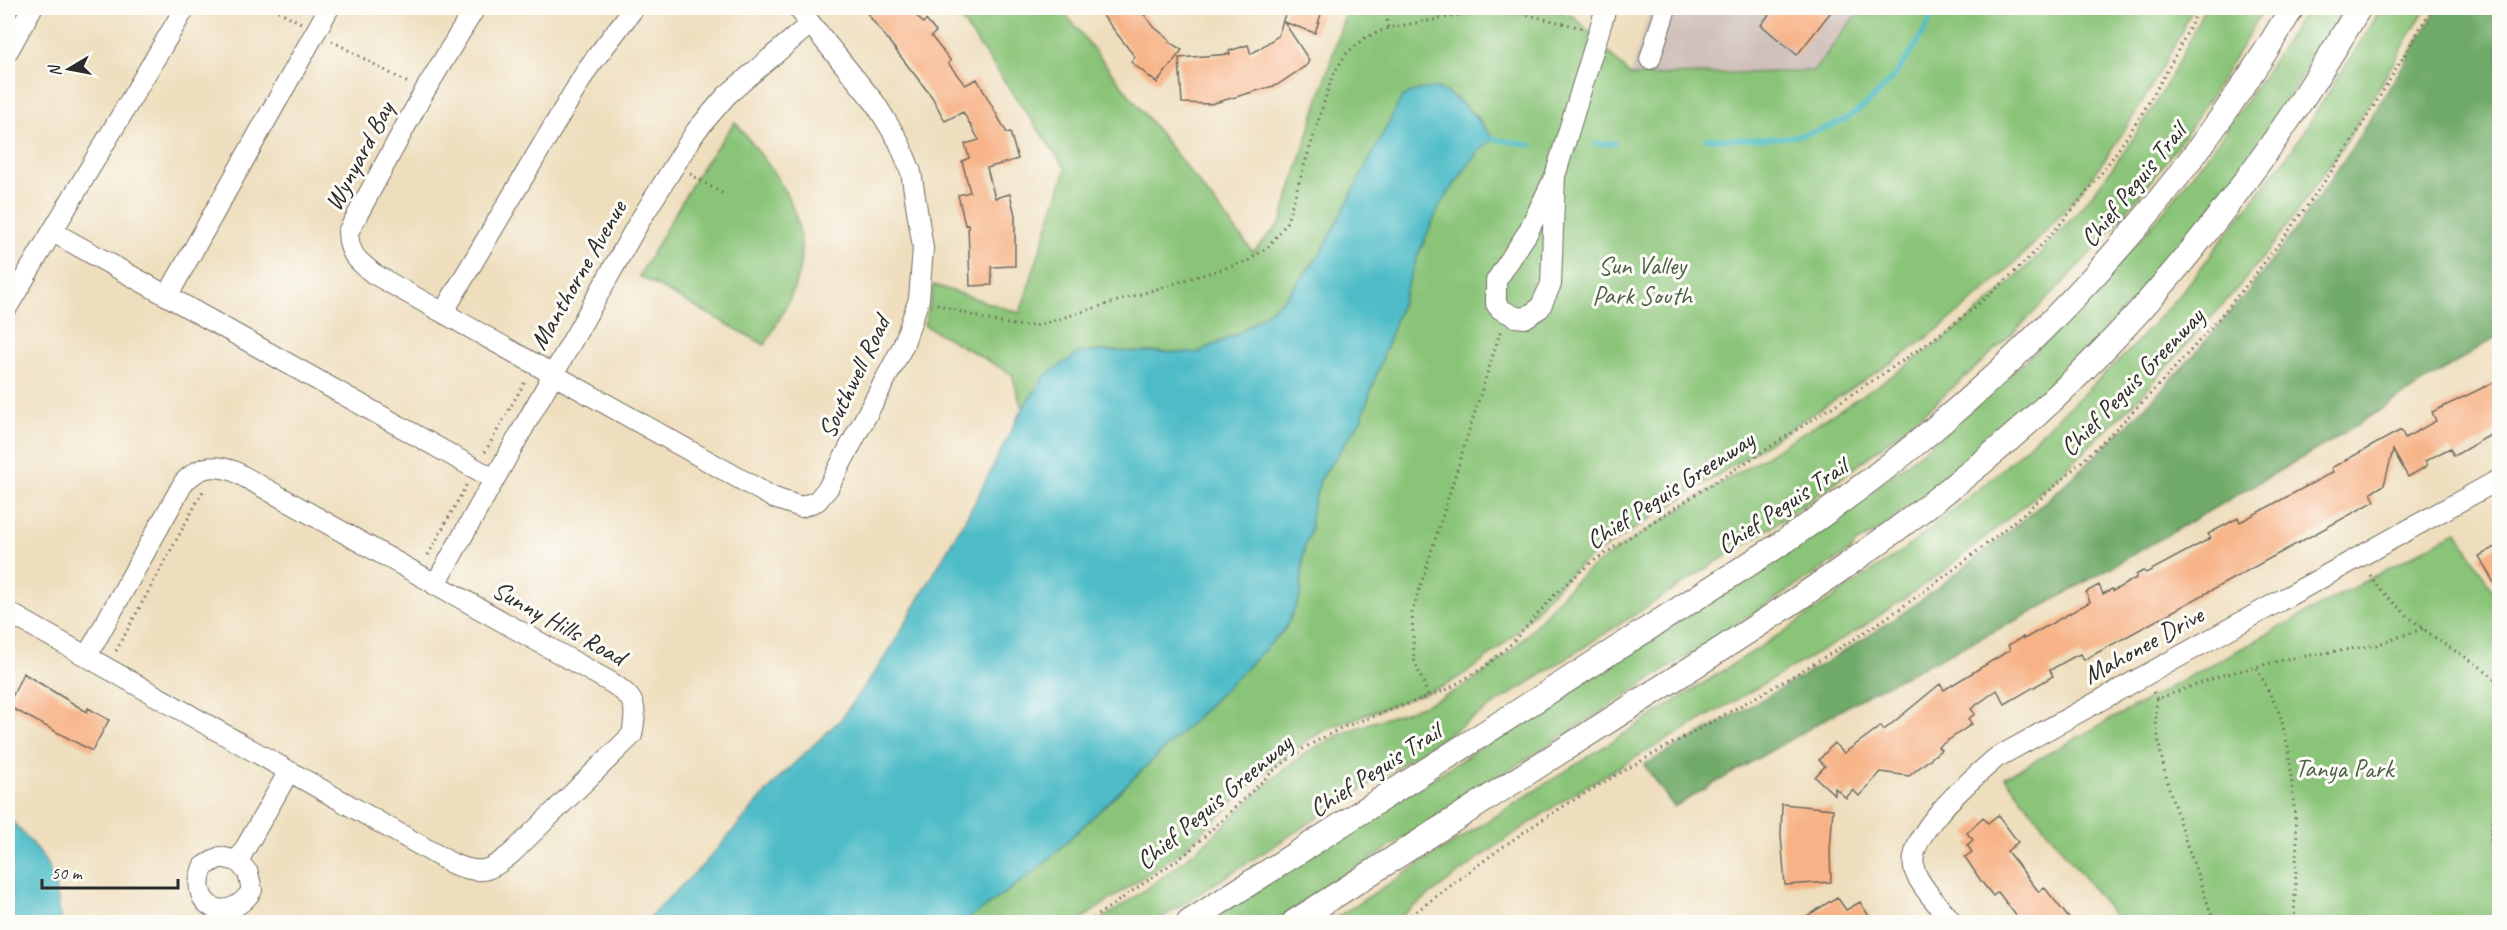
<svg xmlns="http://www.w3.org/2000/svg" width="2507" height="930" viewBox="0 0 2507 930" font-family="Caveat,sans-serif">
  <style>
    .industrial { fill: #cfc0ba }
    .green { fill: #8ac478; stroke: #5a7852; stroke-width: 1.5 }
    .forest { fill: #6faa68; stroke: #4d6a4a; stroke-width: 1.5 }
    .water { fill: #4ebcc7; stroke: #3c7479; stroke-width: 1.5 }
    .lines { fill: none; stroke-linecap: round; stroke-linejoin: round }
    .stream { stroke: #4ebcc7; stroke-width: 5 }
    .building { fill: #f7b387 }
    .minor-casing { stroke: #6f6a5e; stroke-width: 22 }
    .major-casing { stroke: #6f6a5e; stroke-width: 26 }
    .path { stroke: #6f6a5e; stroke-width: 3; stroke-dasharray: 1.5 4.5; stroke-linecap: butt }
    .minor { stroke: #fff; stroke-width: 20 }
    .major { stroke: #fff; stroke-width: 24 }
    .labels { text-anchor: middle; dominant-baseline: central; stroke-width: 6; stroke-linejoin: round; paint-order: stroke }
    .street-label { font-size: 26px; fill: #2b2b2b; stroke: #fdfcf7 }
    .park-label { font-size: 26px; fill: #4c6146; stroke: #fdfcf7 }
  </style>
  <rect width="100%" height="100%" fill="#fdfcf7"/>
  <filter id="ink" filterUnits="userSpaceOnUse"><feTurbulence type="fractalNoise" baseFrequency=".0167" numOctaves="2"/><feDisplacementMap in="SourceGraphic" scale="12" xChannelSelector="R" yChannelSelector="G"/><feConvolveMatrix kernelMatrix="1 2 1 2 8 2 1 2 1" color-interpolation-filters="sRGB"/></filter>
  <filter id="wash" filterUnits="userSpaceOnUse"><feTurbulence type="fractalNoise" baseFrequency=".008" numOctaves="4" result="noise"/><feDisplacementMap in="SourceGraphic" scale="24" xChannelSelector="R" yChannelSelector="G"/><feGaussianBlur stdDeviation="1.35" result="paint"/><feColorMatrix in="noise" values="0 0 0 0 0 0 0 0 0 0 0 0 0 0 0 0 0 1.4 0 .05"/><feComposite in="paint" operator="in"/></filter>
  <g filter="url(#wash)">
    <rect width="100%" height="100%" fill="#eedebd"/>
    <path class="industrial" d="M1651 8H1861L1814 71 1630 76Z"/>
    <path class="green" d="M953 8H1061L1253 252 1281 222 1347 8H1547L1575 17 1631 76 1814 71 1861 8H2193C2121 158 2040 256 1905 354L1588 559C1558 581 1538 610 1512 636 1492 656 1469 672 1444 686L1329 728 1308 740 1265 772 1183 850 1077 922H964L1037 870 1180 734 1285 629 1300 597 1304 548 1310 533 1312 509 1320 480 1361 420 1418 255 1440 205 1478 151 1493 139 1477 117 1454 97 1387 126 1321 253 1286 297 1239 333 1197 353 1104 351 1046 375 1022 409 1012 374 924 325 934 285 1020 313 1066 169Z
      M2204 8H2264C2236 57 2206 107 2172 153 2067 296 1932 415 1787 517L1155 922H1097C1138 896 1178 867 1214 835 1247 805 1276 771 1314 748 1358 721 1412 715 1457 690 1483 676 1506 657 1526 636 1546 615 1563 590 1586 572 1619 547 1656 525 1690 503 1769 453 1850 406 1926 352 2047 266 2146 144 2204 8Z
      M2306 8H2345L2254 152 2202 221 2139 295 2018 417 1969 460 1878 531 1855 544 1852 550 1273 922H1208L1814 534C2021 385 2175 226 2306 8Z
      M2382 8H2426L2347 140 2279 237 2243 282 2136 401 2050 484 1944 571 1861 628 1574 793 1499 844 1393 922H1329L1779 635 1906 548 1995 476 2127 353 2183 291 2294 147Z
      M735 122C771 168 815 215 797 278 791 302 776 324 765 345L639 276 700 170Z
      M2457 531 2499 602V922H2119L2005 777Z"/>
    <path class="forest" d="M2438 8H2499V335L2326 444 2031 613 1872 692 1674 807 1644 765C1735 714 1829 665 1914 605 2056 503 2185 379 2289 238 2344 165 2390 86 2438 8Z"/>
    <path class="water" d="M1438 88C1462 101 1477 117 1493 139L1478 151 1440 205 1418 255 1361 420 1320 480 1312 509 1310 533 1304 548 1300 597 1285 629 1180 734 1037 870 964 922H644L704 864 780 777 841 719 888 653 975 502 1022 409 1046 375 1079 353 1104 351 1197 353 1241 332 1286 297 1321 253 1402 97 1418 90Z
      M8 817C47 859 54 865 61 922H8Z"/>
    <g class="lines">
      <path class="stream" d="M1493 139 1532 145
        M1707 139C1748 139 1792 142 1831 126 1879 107 1915 52 1936 8
        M1595 144 1615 143"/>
    </g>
    <g id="blocks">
      <path class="building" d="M863 8H910L923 23 926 20 936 32 931 36 951 61 948 63 965 85 977 79 1007 133 1010 132 1018 159 987 168 995 198 1010 194 1015 215V266L991 267 992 285 970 286 968 224 965 225 958 195 970 192 962 161 969 158 965 144 979 140 963 112 945 121 932 97Z
        M1097 8H1139L1154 27 1170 40 1169 42 1182 50 1157 83 1131 62 1135 57Z
        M1287 8H1323L1315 33 1284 22 1309 60 1307 65 1277 85 1211 104 1182 103 1179 58 1230 54 1229 51 1248 45 1251 54 1278 36Z
        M1774 8H1834L1797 55 1761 25Z
        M2499 380V430L2454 456 2450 448 2425 461 2427 466 2408 477 2393 450 2384 485 2371 493 2375 501 2084 660 2081 654 2075 656 2050 670 2053 676 2005 704 1997 690 1971 709 1975 714 1968 719 1972 724 1938 747 1941 750 1909 776 1881 772 1859 796 1853 790 1846 798 1835 788V795L1815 777 1825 766 1819 760 1834 743 1844 753 1881 726 1884 730 1940 684 1944 690 2010 650 2008 645 2023 637 2024 639 2090 602 2086 592 2099 585 2103 594 2112 589 2113 591 2136 578V575L2143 571 2146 573 2211 538 2208 534 2238 518 2240 522 2333 472 2331 468 2401 430 2405 438 2436 421 2432 412Z
        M2499 545V592L2479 556Z
        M23 673 87 712 88 708 109 720 92 751 8 706Z
        M1782 804 1833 809 1830 851 1831 882 1785 885 1781 835Z
        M1998 815 2018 842 2007 851 2039 892 2044 887 2072 922H2021L1998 892 1993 896 1981 881 1965 857 1972 852 1967 845 1973 840 1967 833 1983 817 1988 823Z
        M1837 897 1846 910 1860 902 1873 922H1797Z"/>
    </g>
  </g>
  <g filter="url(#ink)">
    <use href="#blocks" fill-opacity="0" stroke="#6f6a5e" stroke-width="1.5"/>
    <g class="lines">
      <g class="minor-casing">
        <path id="minor" d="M475 8 424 92 348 232C349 255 357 260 374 274L774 498 801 507 817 501 828 488 903 346 919 299 923 248 911 172 899 142 875 103 798 8
          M8 51 32 8
          M1650 59 1666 8
          M1555 176 1551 284 1540 308 1525 318 1516 317 1500 309 1496 304V281L1528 232 1555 176 1606 8
          M53 232 494 479
          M168 295 329 8
          M8 306 185 8
          M444 311 588 68 634 8
          M435 585 639 222 696 131 727 95 810 24
          M8 612 453 864C481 875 489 872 512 853L632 735C637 706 637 700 612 683L234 471C212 464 200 466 184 482L87 656
          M238 861 220 857 203 867C187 907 229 927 252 890L248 873 238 861 288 773
          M1952 922C1941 907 1924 892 1916 874 1899 839 1972 779 1996 758L2500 479"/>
      </g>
      <g class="major-casing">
        <path id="major" d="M1189 922 1785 541C1992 401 2165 223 2292 8
          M1294 922C1412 847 1530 771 1649 695 1782 611 1914 526 2031 420 2162 301 2270 160 2359 8"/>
      </g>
      <path class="path" d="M273 8 301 23
        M1385 8 1388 28
        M332 41 408 83
        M690 174 725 195
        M937 304C970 314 1005 329 1039 325L1248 261 1269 246 1286 224 1332 77 1346 54 1365 38 1388 28 1500 8 1582 28
        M485 452 526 380
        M428 555 467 484
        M2370 575C2380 595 2431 637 2452 649 2470 660 2485 668 2500 684
        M116 651 203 491
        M2257 668 2280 714 2289 751 2297 840 2294 922
        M2153 692 2157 699 2223 675 2287 659 2376 645 2425 628
        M1428 695 1414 659 1412 613 1501 329
        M2157 699C2149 754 2196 867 2214 922
        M2500 805C2489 822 2486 852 2500 869
        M2495 864 2497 922
        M1088 922 1187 853 1273 771 1304 748 1341 728 1446 690 1483 668 1511 644 1559 590 1592 562C1671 509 1752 459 1832 407 1886 372 1941 337 1990 294 2081 215 2148 116 2199 8
        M1402 922C1458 881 1513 836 1574 800 1680 736 1793 682 1895 612 2067 493 2215 341 2333 169 2369 117 2400 62 2432 8
        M2499 922H2500"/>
      <use href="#minor" class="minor"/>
      <use href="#major" class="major"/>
    </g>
  </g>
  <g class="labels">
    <g class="street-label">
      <text transform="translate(359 156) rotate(-62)">Wynyard Bay</text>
      <text transform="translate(2133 185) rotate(-51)">Chief Peguis Trail</text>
      <text transform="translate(578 275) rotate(-60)">Manthorne Avenue</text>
      <text transform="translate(854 377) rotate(-64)">Southwell Road</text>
      <text transform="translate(2132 382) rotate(-46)">Chief Peguis Greenway</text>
      <text transform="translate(1670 490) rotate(-33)">Chief Peguis Greenway</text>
      <text transform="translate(1782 506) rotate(-34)">Chief Peguis Trail</text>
      <text transform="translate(559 623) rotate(29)">Sunny Hills Road</text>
      <text transform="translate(2143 645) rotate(-29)">Mahonee Drive</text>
      <text transform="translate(1375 770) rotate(-33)">Chief Peguis Trail</text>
      <text transform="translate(1214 802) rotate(-40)">Chief Peguis Greenway</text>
    </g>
    <g class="park-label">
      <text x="1642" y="265">Sun Valley<tspan x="1642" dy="30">Park South</tspan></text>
      <text x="2344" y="768">Tanya Park</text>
    </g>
  </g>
  <rect width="2507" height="930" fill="none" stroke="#fdfcf7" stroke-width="30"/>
  <g transform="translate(69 69) rotate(260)" stroke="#fdfcf7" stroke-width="4.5" paint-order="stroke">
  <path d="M0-4.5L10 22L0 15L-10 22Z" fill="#2b2b2b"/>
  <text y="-9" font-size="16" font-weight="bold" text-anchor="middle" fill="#2b2b2b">N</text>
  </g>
  <path d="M42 879v9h136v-9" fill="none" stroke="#2b2b2b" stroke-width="3"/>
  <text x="51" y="879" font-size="18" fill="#2b2b2b" stroke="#fdfcf7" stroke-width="4.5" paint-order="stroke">50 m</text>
</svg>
